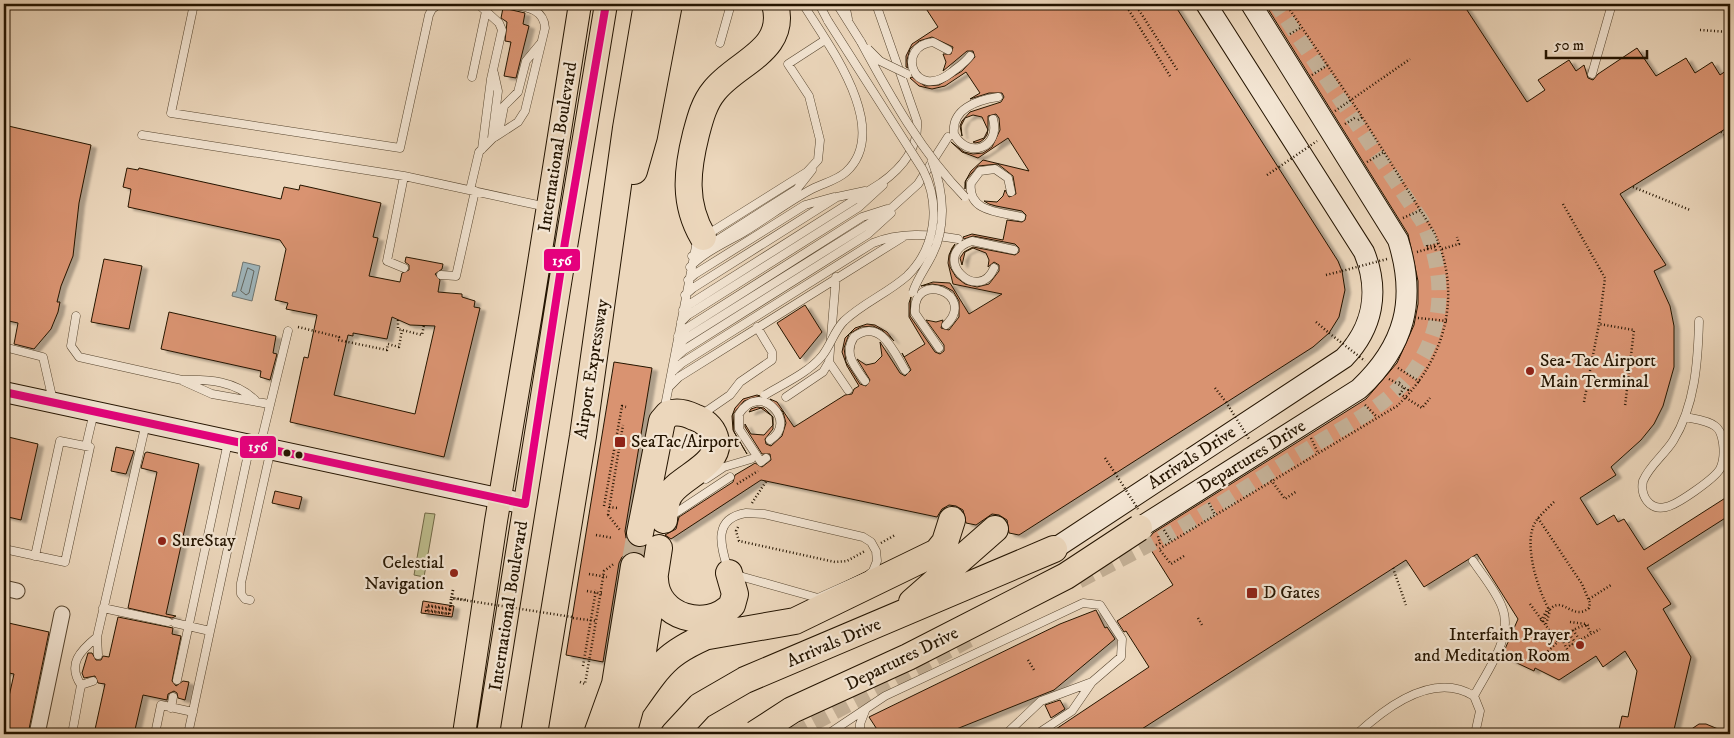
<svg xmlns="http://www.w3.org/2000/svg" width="1734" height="738" viewBox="0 0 1734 738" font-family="'IM FELL DW Pica',serif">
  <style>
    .green { fill: #bdbd8d; stroke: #706846 }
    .water { fill: #9fb6bd; stroke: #6e7571 }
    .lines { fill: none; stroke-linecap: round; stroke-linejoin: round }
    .shore { stroke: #62655e; stroke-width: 1 }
    .building { fill: #d99371; stroke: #241400; fill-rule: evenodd; filter: url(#shadow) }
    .street-tunnel { stroke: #c4b096; stroke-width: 15; stroke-dasharray: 15 8; stroke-linecap: butt }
    .highway-tunnel { stroke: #c4b096; stroke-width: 26; stroke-dasharray: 26 13; stroke-linecap: butt }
    .lane-casing { stroke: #56452f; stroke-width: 9 }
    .street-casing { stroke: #56452f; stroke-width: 17 }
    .secondary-casing { stroke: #241400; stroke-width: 22 }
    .primary-casing { stroke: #241400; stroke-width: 24 }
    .highway-casing { stroke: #241400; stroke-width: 28 }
    .path { stroke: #241400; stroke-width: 2.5; stroke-dasharray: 1 2.5; stroke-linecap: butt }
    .lane { stroke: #f3e5d3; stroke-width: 8 }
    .street { stroke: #f3e5d3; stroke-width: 15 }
    .secondary { stroke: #f3e5d3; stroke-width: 20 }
    .primary { stroke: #ecd7bc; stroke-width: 22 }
    .highway { stroke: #ecd7bc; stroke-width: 26 }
    .lane-bridge-casing { stroke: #56452f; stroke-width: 9; stroke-linecap: butt }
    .secondary-bridge-casing { stroke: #241400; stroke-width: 22; stroke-linecap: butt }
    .highway-bridge-casing { stroke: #241400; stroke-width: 28; stroke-linecap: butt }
    .path-bridge { stroke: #241400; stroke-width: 2.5; stroke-dasharray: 1 2.5; stroke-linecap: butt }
    .lane-bridge { stroke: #f3e5d3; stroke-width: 8 }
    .secondary-bridge { stroke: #f3e5d3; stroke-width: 20 }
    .highway-bridge { stroke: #ecd7bc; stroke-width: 26 }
    .bus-1-casing { stroke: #f3e5d3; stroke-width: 11 }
    .bus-1 { stroke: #e5007d; stroke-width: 8 }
    .poi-dot { fill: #8f2418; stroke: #f3e5d3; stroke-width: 2 }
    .bus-dot { fill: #241400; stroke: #f3e5d3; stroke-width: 2 }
    .labels { text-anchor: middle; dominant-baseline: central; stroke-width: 4.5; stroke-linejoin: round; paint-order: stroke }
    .street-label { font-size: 18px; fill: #241400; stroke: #f3e5d3 }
    .poi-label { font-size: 18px; fill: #241400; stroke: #f3e5d3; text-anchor: start }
    .line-badge { stroke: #f3e5d3; stroke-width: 2 }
    .badge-label { font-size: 14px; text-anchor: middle; font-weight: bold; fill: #fff }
  </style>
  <defs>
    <filter id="shadow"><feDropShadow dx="5.5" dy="3" stdDeviation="1" flood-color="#0004"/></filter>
  </defs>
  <rect width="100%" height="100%" fill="#ecd7bc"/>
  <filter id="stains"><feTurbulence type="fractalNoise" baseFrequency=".004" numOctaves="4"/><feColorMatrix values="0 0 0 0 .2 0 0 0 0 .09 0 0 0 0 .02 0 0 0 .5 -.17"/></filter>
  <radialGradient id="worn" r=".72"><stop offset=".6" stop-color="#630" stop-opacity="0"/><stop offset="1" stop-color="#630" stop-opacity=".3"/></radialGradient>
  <path class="green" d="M425 513 435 514 424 577 414 575Z"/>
  <path class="water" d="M243 262 260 266 252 301 232 296 233 292H236Z"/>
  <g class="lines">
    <path class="shore" d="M248 268 254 271 249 293 246 295 241 291Z"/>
  </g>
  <path class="building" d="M923 4H1174L1338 261 1342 271 1345 290 1339 317 1329 333 1313 347 1019 535 1009 533 1007 520 999 515 992 514 976 525 966 523 963 510 956 506 949 505 942 509 937 517 761 480 671 539 665 535 676 529 679 517 733 482 735 475 752 465 755 463 762 467 771 460 770 454H762L745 427V424L751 434 764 435 773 425 772 416 761 408 749 412 751 409 757 407 764 408 773 417V429L765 439 766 444 771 446 782 436 786 423 783 412 770 399 777 402 794 427 845 395 852 394 854 389 859 386 847 366 842 352 845 338 855 328 867 324 875 325 887 332 894 341 882 330 873 326 861 327 849 334 844 348 846 362 860 384 866 386 870 380 857 359 866 365 875 363 882 356 880 342 900 373 905 376 911 370 902 353 904 357 925 344 909 317V303L911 297 910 316 935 352 940 354 944 351V345L926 320 936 322 943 320 941 328 949 330 959 317V301L953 291 944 286 932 284 921 286 933 282 950 283 969 314 1002 294 953 284 948 263 949 255 952 248 955 244 950 254V267L956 277 965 284 977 287 989 284 999 271V265L994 262 988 267 989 260 986 253 973 248 965 252 962 265 960 258 964 252 973 247 1015 255 1019 252V248L1015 244 973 236 964 239 963 237 972 234 1003 240 1007 220 1022 222 1025 220 1026 215 1022 211 996 206 989 204 984 201 997 202 1003 196 1005 190 1009 197 1016 194 1013 176 998 164 978 166 966 180 965 189V182L971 171 983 160 1029 171 1008 138 978 158 962 152 951 142 964 152 973 154 983 153 992 147 1000 130 999 118 996 114 988 116V129L987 135 984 139 980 142 975 143 973 142 984 138 988 130 982 117 973 115 965 118 961 126 962 136 960 126 962 121 970 112 1001 102 1004 97 1002 93H989L970 99 980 93 966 72 945 86 932 89 919 86 910 78 912 77 925 86 939 85 962 71 975 57 973 51H967L943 71 946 62 943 54H951L953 47 932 37 919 41 910 49 907 60 908 68 906 67V56L912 44 938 27Z
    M1265 4H1463L1527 102 1545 90 1538 80 1569 60 1576 71 1584 65 1588 78 1593 80 1598 74 1637 48 1656 76 1686 58 1695 73 1712 62 1720 75 1730 68V126L1620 194 1666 265 1654 271 1670 306 1674 326V367L1663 406 1654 424 1641 440 1611 467 1616 475 1580 498 1597 525 1614 515 1618 522 1624 519 1644 550 1730 495V515L1647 568 1671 604 1663 609 1691 657 1673 734H1618L1622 716 1628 717 1637 671 1625 651 1603 667 1596 656 1559 680 1535 668 1534 671 1502 656 1518 619 1477 554 1424 587 1406 560 1134 734H1059L1056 729 1149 667 1126 631 1124 632 1117 621 1173 585 1146 542 1153 533 1366 399 1397 363 1414 325 1418 304V281L1408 234Z
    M503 8 525 13 523 24 529 26 516 78 504 76 511 42 505 41 507 22 501 18Z
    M4 125 91 145 79 203 73 256 61 286 57 302H60L58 312 51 329 34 349 14 344 18 323 4 320Z
    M127 168 138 170 139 168 281 199 284 187 299 190 300 185 381 203 373 237 378 238 369 276 400 282 402 273 409 270V265L405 262 406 257 443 264 442 269 435 274 440 280 438 292 462 294V297L475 301 474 307 480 308 444 457 290 422 304 357 308 358 317 315 286 309 288 303 275 300 286 249 280 240 128 207 131 189 123 187ZM392 317 410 325 435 326 415 414 334 395 348 335 353 336V333L387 339Z
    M104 259 142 266 129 329 91 322Z
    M805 305 822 332 800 359 777 323Z
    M169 312 276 336 273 353 277 354 270 380 260 377 261 371 161 349Z
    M614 362 652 368 625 531 626 538 630 544 637 548 644 547 643 554 636 551 628 552 622 557 619 563 603 662 566 655Z
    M757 395 760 396 744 401 733 414 734 432 747 454 733 430 732 416 735 408 743 399Z
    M4 436 38 444 21 520 4 516Z
    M116 447 134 451 126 474 111 471Z
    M147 452 199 464 166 614 176 616 172 618 128 608 157 472 141 468 145 453Z
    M275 491 302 497 299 509 272 503Z
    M423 601 454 606 452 617 421 613Z
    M1096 610 1105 628 1107 627 1115 639 1054 690 944 734H880L869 717 1060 624Z
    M118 617 173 628 172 634 181 636 172 681 176 686 183 681 189 682 185 700 178 698 177 693 174 691 168 694 167 700 143 695 134 734H94L105 684 98 683 95 676 84 678 82 673 88 653H92L96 660H101L103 656 109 657Z
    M4 622 49 632 28 734H4V719L14 674 4 672Z
    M1060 700 1065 709 1051 718 1045 705Z
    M1699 724H1706L1730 734H1684Z"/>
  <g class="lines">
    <path class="street-tunnel" d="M1079 581C1119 560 1161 540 1200 516 1236 495 1270 471 1306 450 1344 426 1392 405 1417 366 1447 321 1444 268 1422 221L1276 4
      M794 734 973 638"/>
    <path class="highway-tunnel" d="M634 566 640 533"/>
    <g class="lane-casing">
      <path id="lane" d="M194 4 171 113 400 148 429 15 432 9 439 4
        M478 4 499 23 502 30 491 79 482 149
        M819 4 828 21
        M837 4 861 42
        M845 4 848 19
        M720 43 731 4
        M948 50 933 42C895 46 913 103 952 72 958 67 965 63 970 56
        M1592 74 1612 4
        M472 77 486 11
        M993 119C1001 148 968 160 954 134 951 109 977 100 998 97
        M142 135 404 176 547 207
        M495 137 518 122 525 111 545 28C544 8 525 7 509 4
        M492 138 498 91 494 73
        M470 190 479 152 499 132 504 106 518 92 526 61 540 44
        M1011 192 1008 178 995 169 980 171 971 183C967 212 1000 212 1021 217
        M692 256 797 189 812 170
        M690 267C704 252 727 242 744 232 767 218 789 201 812 189 823 183 836 181 846 172 893 129 827 43 803 4
        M404 268 387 261 404 176
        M994 268C978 306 928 255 972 241L1014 250
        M441 275 456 276 475 191
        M688 280 695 274 805 205 834 197
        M685 295 693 288 837 197 865 191
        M683 310 690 304 881 183C902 168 919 148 917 121L876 4
        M76 316 71 346 79 357 182 380C209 379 235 381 255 400
        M681 322 688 315 859 207 883 185
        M678 336 687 328 862 217 887 209
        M4 347 43 357 53 401
        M677 347 685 339 886 213 918 184 948 137
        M939 348 915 313C912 269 978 294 946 325
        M675 358 684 350 868 234 891 213
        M829 362 836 277
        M672 372 682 363 873 243C900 232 929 234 958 239
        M183 381 212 394 269 404
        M865 381C855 367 843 354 854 337 880 317 894 352 905 370
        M669 387 679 377 903 237
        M786 397 823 372 829 362 848 390
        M664 411 697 241 807 172 818 160 820 140 809 96 788 64 825 40
        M701 415 730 395 740 382 772 360V352L757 327
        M1685 417C1694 419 1707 420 1715 426 1720 429 1722 436 1723 443 1724 451 1724 461 1720 469 1714 479 1677 505 1666 507 1649 511 1640 495 1643 481 1649 466 1664 455 1673 441 1695 406 1698 361 1699 321
        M86 446 94 412
        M260 446 288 331
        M766 458 761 462 739 429V414C760 380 799 422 770 440
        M706 479 724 467 751 459
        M746 513 764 514 863 537 871 542 876 551 877 561 873 571 867 576 818 598 729 573C722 549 710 519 746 513Z
        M671 516 730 477
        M4 549 65 562 90 447 60 441 35 556
        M250 600 245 599 241 594V583L271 449
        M103 608 168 622
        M175 623 210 631
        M97 637 98 655
        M177 680 228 442
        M81 685 93 681
        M1474 696 1480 711 1475 734
        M171 708 173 697
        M72 734 81 685C67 664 80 651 97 637L146 423
        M155 734 161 705 193 712
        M188 734 250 445
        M828 734 885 696 1083 603 1100 605 1122 639 1121 657 1092 682 1072 711 1037 734
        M860 734V724L865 711
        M1006 734 1041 701 1092 682
        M1357 734C1386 707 1434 671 1474 696 1487 671 1514 636 1502 607 1496 591 1483 576 1473 561"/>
    </g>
    <g class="street-casing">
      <path id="street" d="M4 588 17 591
        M37 734 62 614"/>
    </g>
    <g class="secondary-casing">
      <path id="secondary" d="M4 392 525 504
        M1054 549 1344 358C1373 328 1380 291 1364 252L1206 4"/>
    </g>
    <g class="primary-casing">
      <path id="primary" d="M464 734 496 521 531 313 580 4
        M488 734C527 491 565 247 606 4"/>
    </g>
    <g class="highway-casing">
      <path id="highway" d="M634 171 644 136 669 4
        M703 237C683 203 687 170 696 134 700 119 704 103 714 91 736 62 788 51 775 4
        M640 533 662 421 668 414C676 411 686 413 694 417 703 420 712 427 715 437 724 464 681 476 670 494 665 501 665 511 664 520
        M655 579C656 617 707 632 732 605L735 594 729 573
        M912 602 995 529
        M703 637 795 621 937 552 945 542 952 520
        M631 706C662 662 668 651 719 631
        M534 734 583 436 626 128 647 4
        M597 734 615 684 634 566
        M623 734 639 677 659 548
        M674 734 700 706 745 680 1054 549"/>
    </g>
    <path class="path" d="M1125 4 1170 76
      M1135 4 1178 71
      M1700 30 1730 32
      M1290 34 1302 27
      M1312 75 1328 65
      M1335 111 1410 59
      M1358 120 1363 117
      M1345 124 1356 117
      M1721 132 1730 138
      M1367 162 1384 152
      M1267 175 1279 167
      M1633 187 1690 210
      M1563 204 1605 278 1599 324 1634 330 1625 406
      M1403 218 1421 210
      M1427 245 1428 249 1435 247 1436 251
      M1427 247 1440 243
      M1442 249 1459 244 1457 237
      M1417 252 1428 249
      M1326 275 1342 271
      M1418 318 1447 321
      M398 320V329L422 335 424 325
      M1316 322 1329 333
      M298 327 339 337 338 340 387 350 388 344 399 347 402 330
      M1398 368 1420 382
      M1389 379 1398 384
      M1400 382 1398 384 1408 390 1406 392
      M1215 388 1226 402
      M1404 388 1400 394 1422 408 1430 398
      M1584 402 1599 324
      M1365 405 1377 417
      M1311 438 1318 453
      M1105 458 1115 473
      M1271 480 1285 499 1297 491
      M737 484 758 471
      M752 503 767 480
      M1209 503 1215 515
      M604 506 622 406 626 407
      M609 507 618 508
      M608 515 623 425
      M608 515 620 530
      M1538 518 1582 584 1590 603 1589 608C1570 624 1559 584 1543 622
      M738 527 736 531 739 541 835 562 847 561 865 551
      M1164 530 1171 541
      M596 535 613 538
      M881 543 895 535
      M1156 545 1160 543 1158 536
      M1184 556 1171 564 1159 549 1397 406C1446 359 1463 294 1434 232L1359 112 1286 4
      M1393 568 1406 605
      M589 574 607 577
      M453 590 452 598 467 600
      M587 591 604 594
      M1589 599 1611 585
      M1530 604 1558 642
      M449 614 452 598
      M573 618 596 621 604 571 615 563
      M1198 618 1202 625
      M1541 621 1548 608
      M1570 622 1586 624 1591 633
      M1546 624 1550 611C1538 591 1522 542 1536 521 1541 514 1549 507 1555 501
      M1573 630 1579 639
      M1569 634 1575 642
      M1565 636 1571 645
      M1562 639 1568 651
      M1569 646 1600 629
      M1543 656C1555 645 1571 626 1589 625
      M1028 660 1034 670
      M583 666 596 590
      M580 682 585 684 596 621"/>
    <use href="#lane" class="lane"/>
    <use href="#street" class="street"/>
    <use href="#secondary" class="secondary"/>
    <use href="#primary" class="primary"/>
    <use href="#highway" class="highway"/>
    <g class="lane-bridge-casing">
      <path id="lane-bridge" d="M861 42C890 96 922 153 965 197
        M868 49 880 61 907 74
        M913 292C917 279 925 269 931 257 947 227 944 192 932 161
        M765 395C783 384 808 373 822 356 831 345 834 331 844 321 863 303 888 293 907 276 936 248 941 205 923 170L828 21"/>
    </g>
    <g class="secondary-bridge-casing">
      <path id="secondary-bridge" d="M1139 528 1359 389C1405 346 1417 300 1398 240L1251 4"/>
    </g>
    <g class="highway-bridge-casing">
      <path id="highway-bridge" d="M755 734 792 710 908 657 1066 576 1139 528"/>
    </g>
    <path class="path-bridge" d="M1279 167 1317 141
      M1342 271 1387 259
      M1329 333 1365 361
      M1226 402 1249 439
      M1115 473 1138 509
      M453 590 451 598 572 617
      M449 614 427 610V606L450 610 449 614 426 611 427 605 450 609 451 598"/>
    <use href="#lane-bridge" class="lane-bridge"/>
    <use href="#secondary-bridge" class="secondary-bridge"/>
    <use href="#highway-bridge" class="highway-bridge"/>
    <g class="bus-1-casing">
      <path id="bus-1" d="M4 392 525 504 565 242 606 4"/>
    </g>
    <use href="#bus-1" class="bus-1"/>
  </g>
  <g class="poi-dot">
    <circle cx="1530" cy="371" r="5"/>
    <rect x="614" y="436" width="12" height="12" rx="2.5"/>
    <circle cx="162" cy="541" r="5"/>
    <circle cx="454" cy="573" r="5"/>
    <rect x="1246" y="587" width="12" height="12" rx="2.5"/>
    <circle cx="1580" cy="645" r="5"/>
  </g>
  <g class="bus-dot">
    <circle cx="287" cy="453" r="4.5"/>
    <circle cx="299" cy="455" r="4.5"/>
  </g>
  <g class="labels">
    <g class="street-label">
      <text transform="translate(558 147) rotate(-81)">International Boulevard</text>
      <text transform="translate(592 369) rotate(-81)">Airport Expressway</text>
      <text transform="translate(1252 457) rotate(-32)">Departures Drive</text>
      <text transform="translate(1192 458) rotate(-33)">Arrivals Drive</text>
      <text transform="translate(509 606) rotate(-81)">International Boulevard</text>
      <text transform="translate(834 643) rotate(-23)">Arrivals Drive</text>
      <text transform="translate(902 659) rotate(-26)">Departures Drive</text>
    </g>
    <g class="poi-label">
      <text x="1540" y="361">Sea-Tac Airport<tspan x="1540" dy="21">Main Terminal</tspan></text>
      <text x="631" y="442">SeaTac/Airport</text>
      <text x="172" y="541">SureStay</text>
      <text x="444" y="563" text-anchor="end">Celestial<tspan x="444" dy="21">Navigation</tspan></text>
      <text x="1263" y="593">D Gates</text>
      <text x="1570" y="635" text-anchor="end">Interfaith Prayer<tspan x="1570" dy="21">and Meditation Room</tspan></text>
    </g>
  </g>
  <g class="line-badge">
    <rect x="543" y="248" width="38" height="24" rx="5" fill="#e5007d"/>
    <rect x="239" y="435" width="38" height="24" rx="5" fill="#e5007d"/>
  </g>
  <g class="badge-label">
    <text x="562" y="265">156</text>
    <text x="258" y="451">156</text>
  </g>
  <rect width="1734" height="738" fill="none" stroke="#ecd7bc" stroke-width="20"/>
  <rect x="5" y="5" width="1724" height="728" fill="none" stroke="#241400" stroke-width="2.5"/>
  <rect x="10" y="10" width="1714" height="718" fill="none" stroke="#241400"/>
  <path d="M1546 50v8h101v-8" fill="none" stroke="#241400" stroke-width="2.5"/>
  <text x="1554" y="50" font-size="15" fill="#241400" stroke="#f3e5d3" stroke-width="4" paint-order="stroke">50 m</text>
  <rect width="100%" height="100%" filter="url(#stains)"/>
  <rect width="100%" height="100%" fill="url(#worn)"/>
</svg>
